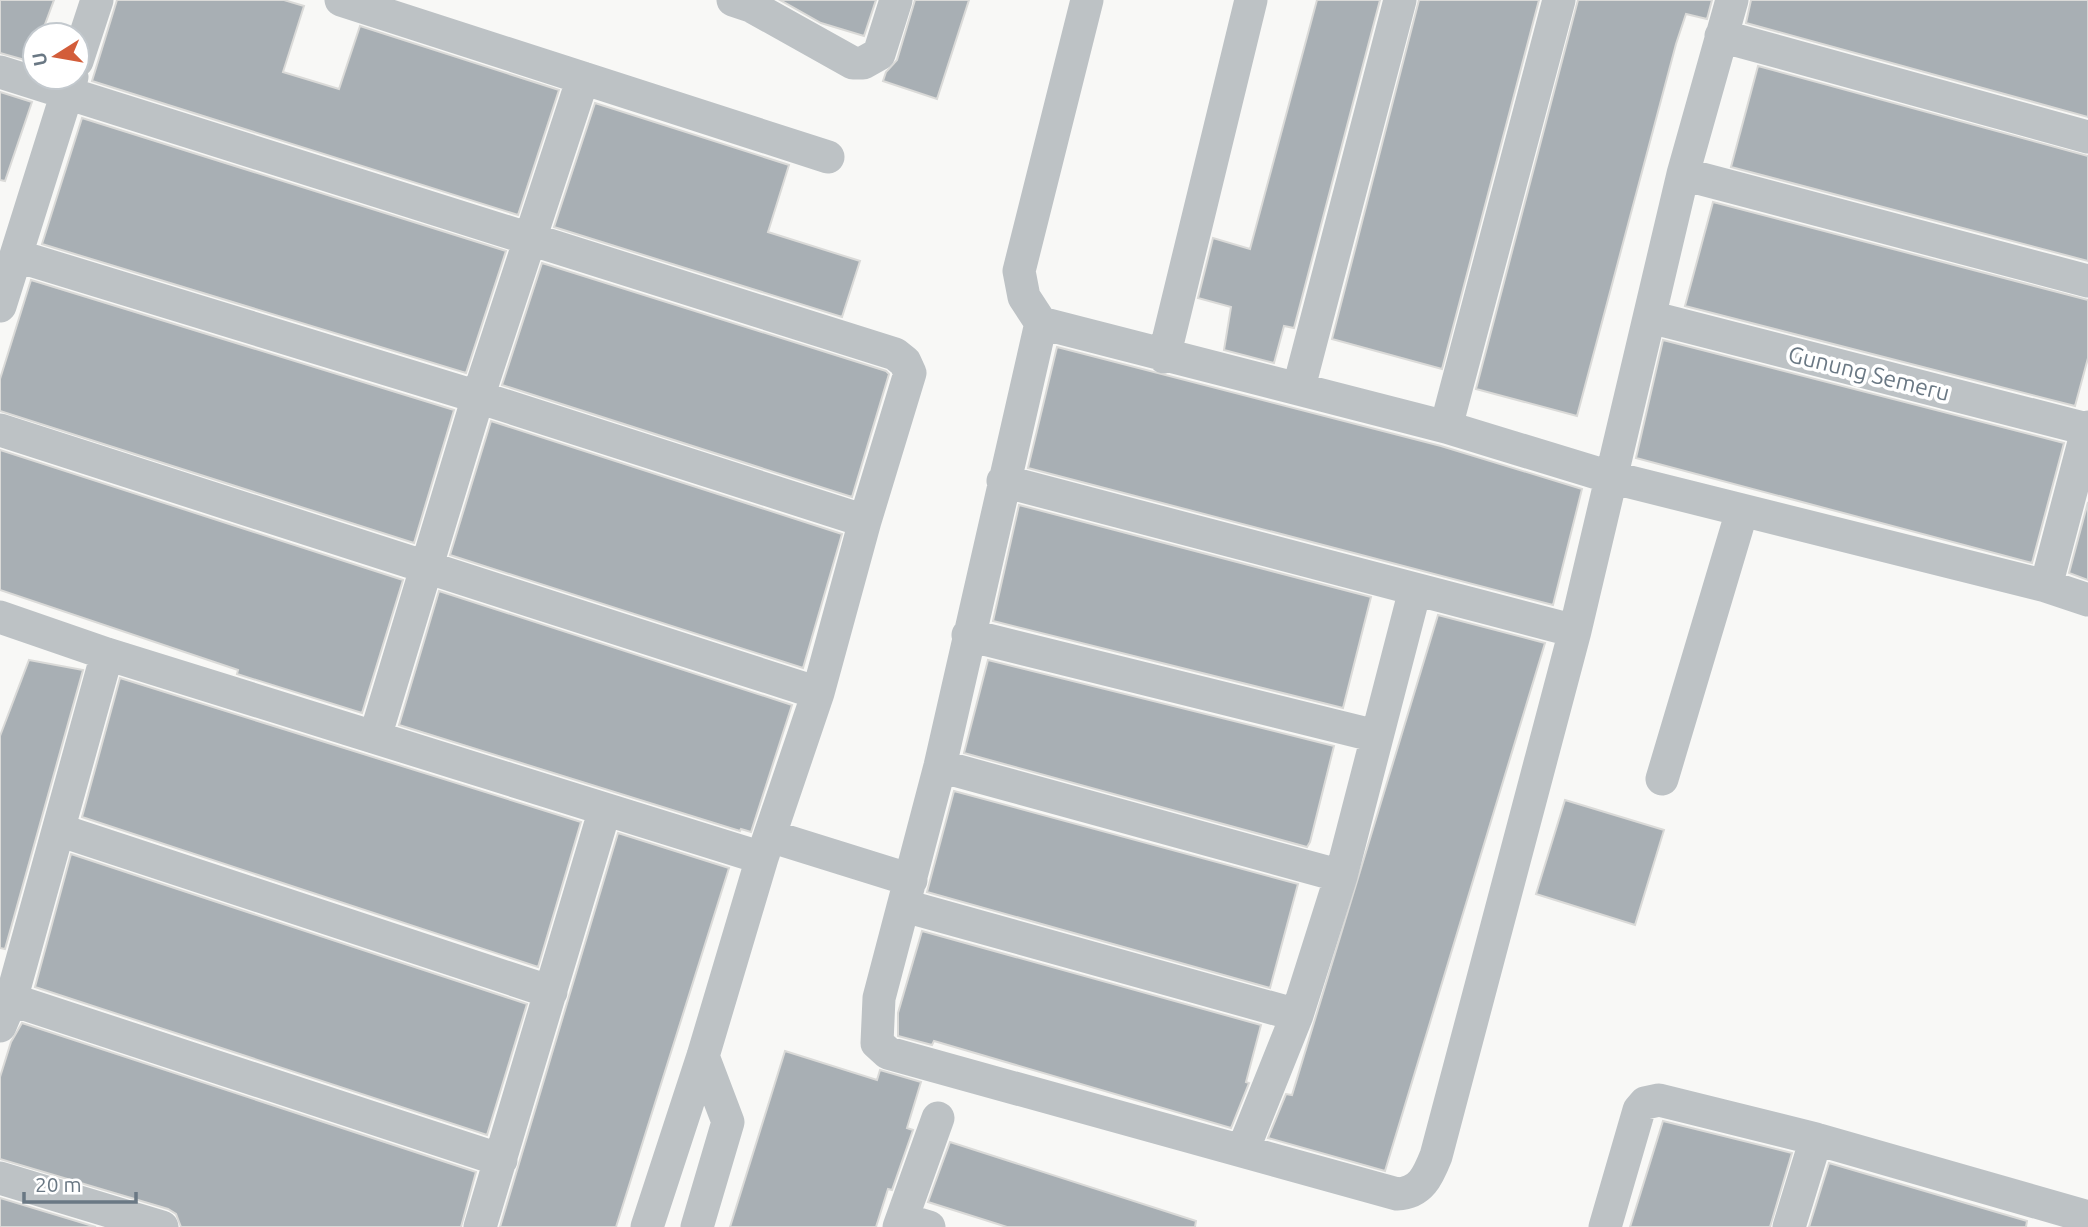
<svg xmlns="http://www.w3.org/2000/svg" width="2088" height="1227" viewBox="0 0 2088 1227" font-family="Ubuntu,sans-serif">
  <style>
    .building { fill: #a8afb4; stroke: #dadad8; stroke-width: 2 }
    .lines { fill: none; stroke-linecap: round; stroke-linejoin: round }
    .minor { stroke: #bdc2c5; stroke-width: 33 }
    .labels { text-anchor: middle; dominant-baseline: central; stroke-width: 7; stroke-linejoin: round; paint-order: stroke }
    .street-label { font-size: 23px; fill: #6a7884; stroke: #fff }
  </style>
  <rect width="100%" height="100%" fill="#f8f8f6"/>
  <path class="building" d="M0 0H54L41 35H35L32 62 0 53Z
    M117 0H284L304 6 283 72 339 89 360 26 559 90 518 215 92 81Z
    M780 0H876L864 36 821 23Z
    M915 0H969L937 99 883 81 886 72 897 60Z
    M1317 0H1380L1294 328 1284 326 1274 363 1224 350 1231 307 1198 298 1213 238 1250 249Z
    M1419 0H1539L1442 369 1332 339Z
    M1578 0H1712L1707 19 1686 14 1676 44 1577 416 1476 389Z
    M1751 0H2088V117L1746 23Z
    M1758 66 2088 156V261L1731 167Z
    M0 92 32 102 5 181 0 180Z
    M595 103 789 165 768 232 860 261 842 317 554 227Z
    M82 118 506 251 466 373 42 244Z
    M1713 202 2088 300V358L2075 406 1685 306Z
    M542 263 886 371 889 374 852 497 502 385Z
    M31 280 454 410 414 543 0 411V379Z
    M1663 340 2064 443 2032 563 1636 458Z
    M1057 347 1441 446 1582 489 1553 605 1028 468Z
    M491 421 842 534 803 668 450 555Z
    M0 450 403 580 362 713 237 674 238 670 0 590Z
    M2088 502V580L2069 573Z
    M1019 505 1371 597 1343 708 993 621Z
    M439 591 792 705 751 832 741 829 740 831 399 725Z
    M1438 615 1545 643 1385 1171 1268 1138 1286 1094 1292 1095Z
    M29 660 83 670 5 949 0 948V736Z
    M988 660 1334 746 1310 842 1307 847 964 753Z
    M120 678 581 822 538 967 82 817Z
    M954 791 1298 884 1270 988 927 892Z
    M1565 800 1664 830 1635 925 1536 894Z
    M618 833 729 868 616 1227H500Z
    M71 854 527 1004 487 1135 35 987Z
    M922 931 1261 1025 1246 1082 1249 1083 1231 1128 934 1041 932 1045 898 1036V1013Z
    M22 1023 476 1172 461 1227H181L176 1214 168 1209 0 1159V1077L11 1042Z
    M785 1051 877 1080 880 1070 921 1082 907 1128 913 1130 892 1190 888 1189 876 1227H730Z
    M1663 1121 1792 1153 1770 1227H1630Z
    M950 1142 1196 1221 1195 1227H1007L928 1202Z
    M1829 1163 2027 1221 2026 1227H1809Z
    M0 1198 96 1227H0Z"/>
  <g class="lines">
    <path class="minor" d="M341 0 828 157
      M733 0 751 6 853 63H863L879 54 896 0
      M1087 0 1019 271 1024 297 1041 323 1446 427 1610 477 2046 586 2088 600
      M1721 36 2088 137
      M77 61 97 0
      M0 72 895 354 905 362 910 373 865 521 818 693 762 858 703 1056 647 1227
      M1683 174 2088 281
      M17 256 478 397 865 521
      M0 306 72 77
      M1650 317 2087 429
      M1041 323 940 766 879 998 877 1043 888 1053 1397 1194C1421 1193 1428 1176 1436 1156L1575 631 1683 174 1732 0
      M1164 357 1251 0
      M1299 387 1400 0
      M1446 427 1559 0
      M0 430 818 693
      M1003 481 1575 631
      M2046 586 2088 427
      M0 617 107 654 762 858
      M968 635 1376 736
      M375 737 478 397 583 78
      M940 766 1341 876
      M1662 779 1742 511
      M59 830 551 992
      M770 836 911 880
      M905 906 1297 1015
      M0 996 501 1160
      M0 1026 11 1000 107 654
      M1243 1150 1297 1015 1341 876 1415 590
      M0 1178 162 1227
      M902 1219 929 1227
      M480 1227 605 809
      M697 1227 728 1122 703 1056
      M899 1227 938 1118
      M1605 1227 1639 1110 1645 1103 1659 1100 1816 1139 2088 1217
      M1789 1227 1816 1139"/>
  </g>
  <g class="labels">
    <g class="street-label">
      <text transform="translate(1869 373) rotate(14)">Gunung Semeru</text>
    </g>
  </g>
  <g transform="translate(56 56) rotate(259)"><circle r="33" fill="#ffffff" stroke="#c3c9ce" stroke-width="2"/>
  <path d="M0-5L12 26L0 18L-12 26Z" fill="#d35d3a"/>
  <text y="-10" font-size="19" font-weight="bold" text-anchor="middle" fill="#6a7884">U</text>
  </g>
  <path d="M24 1192v10h112v-10" fill="none" stroke="#6a7884" stroke-width="3.5"/>
  <text x="35" y="1192" font-size="21" fill="#6a7884" stroke="#ffffff" stroke-width="5" paint-order="stroke">20 m</text>
</svg>
